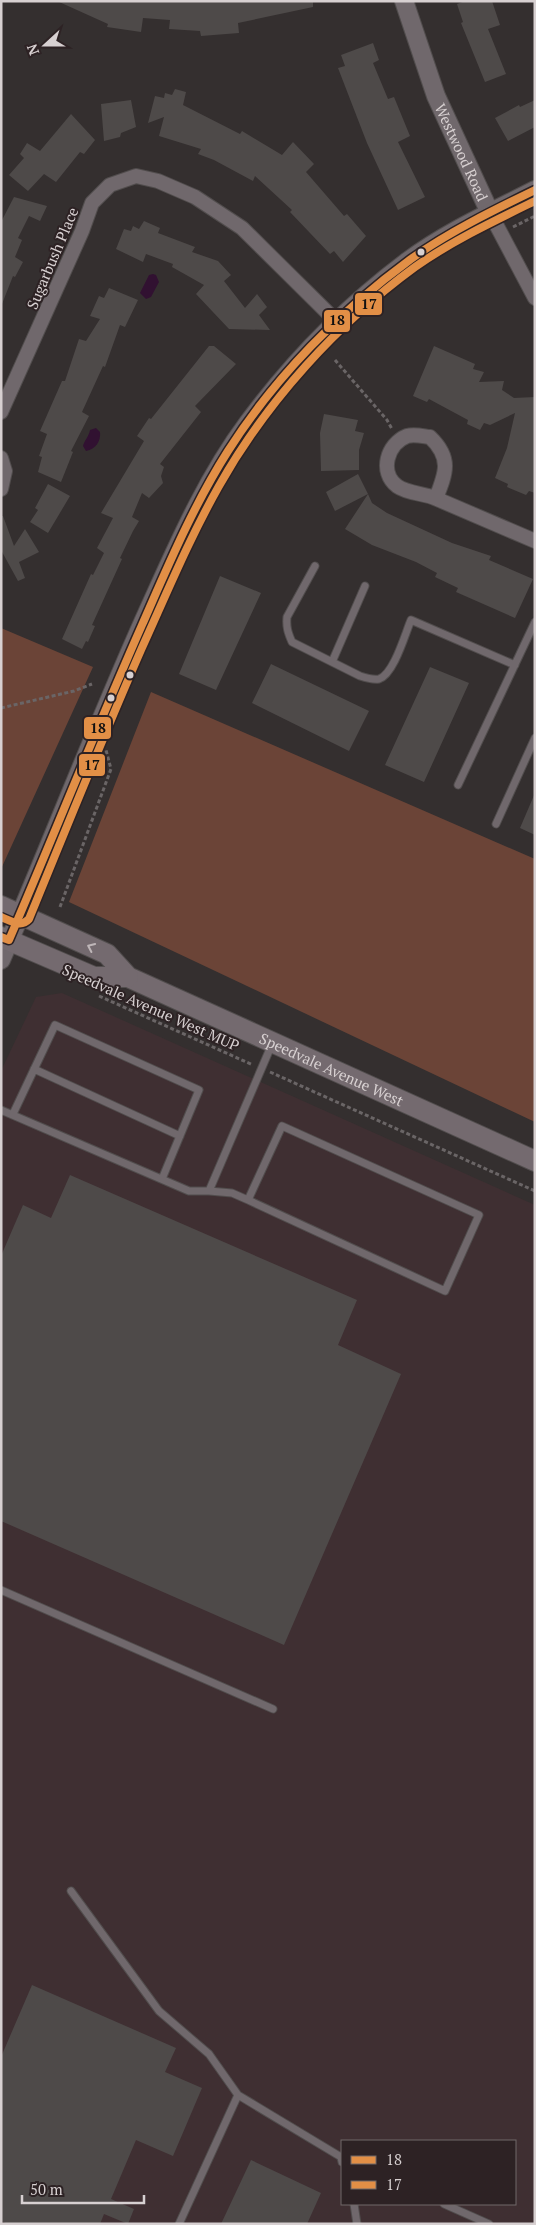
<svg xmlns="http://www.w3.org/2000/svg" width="536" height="2225" viewBox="0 0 536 2225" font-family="'PT Serif',serif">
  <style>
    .built { fill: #3f2f32; fill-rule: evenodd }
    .green { fill: #6b4437 }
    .water { fill: #311131 }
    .building { fill: #4e4a49 }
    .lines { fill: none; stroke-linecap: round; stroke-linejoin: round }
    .service-casing { stroke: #514d4d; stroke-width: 9 }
    .minor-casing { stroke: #514d4d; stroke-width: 16 }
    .tertiary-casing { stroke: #514d4d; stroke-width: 20 }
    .secondary-casing { stroke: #514d4d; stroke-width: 22 }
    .path { stroke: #6a6566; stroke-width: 3; stroke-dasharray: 4 2.5; stroke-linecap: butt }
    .service { stroke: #70686c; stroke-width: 7 }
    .minor { stroke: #70686c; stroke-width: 14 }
    .tertiary { stroke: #70686c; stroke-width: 18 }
    .secondary { stroke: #746a6f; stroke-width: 20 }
    .bus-1-casing { stroke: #2d2224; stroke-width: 11 }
    .bus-2-casing { stroke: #2d2224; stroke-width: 11 }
    .bus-1 { stroke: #e28f46; stroke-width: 8 }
    .bus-2 { stroke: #e28f46; stroke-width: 8 }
    .oneway { stroke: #beb6b8 }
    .bus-dot { fill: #d7d0d1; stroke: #2d2224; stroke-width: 2 }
    .labels { text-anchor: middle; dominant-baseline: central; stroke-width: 4; stroke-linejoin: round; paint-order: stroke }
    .street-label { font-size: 15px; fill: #d7d0d1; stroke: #2d2224 }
    .line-badge { stroke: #2d2224; stroke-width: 2 }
    .pale-badge-label { font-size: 14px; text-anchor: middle; font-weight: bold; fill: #111 }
  </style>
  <rect width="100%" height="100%" fill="#342f2f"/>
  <path class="built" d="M62 993 535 1205V2224H1V1071L36 997ZM342 2141H515V2204H342Z"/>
  <path class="green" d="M1 628 93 667 1 869Z
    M151 692 535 859V1122L69 902Z"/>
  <path class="water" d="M153 274 156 275 159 282 151 297 146 299 140 293 149 275Z
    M96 428 100 432C101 441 96 449 86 451L83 446C84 441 89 436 90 430Z"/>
  <path class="building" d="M57 1H313V7L238 23 239 33 201 36 200 31 169 29 170 20 143 18 141 32 107 27 108 24Z
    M465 1H492L500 25 488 29 506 74 485 82 461 23 463 22 457 4Z
    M373 43 379 60 373 63 388 99 394 97 410 136 398 142 425 197 398 210 367 143 338 68 345 66 341 55Z
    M175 89 186 92 183 105 240 134 242 131 282 155 293 142 314 164 306 172 344 216 347 214 366 236 343 262 334 251 330 254 290 212 292 210 255 176 253 181 214 160 198 154 201 149 159 136 164 117 148 123 155 96 164 98 165 93 172 95Z
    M131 100 136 127 121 133 120 137 104 141 101 104Z
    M535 100V127L508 141 495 118 519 105 520 107Z
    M71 114 95 140 84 154 80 152 56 182 44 174 28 191 9 175 24 158 20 154 27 143 40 151Z
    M14 197 47 206 40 221 29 216 18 238 22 240 15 257 23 262 15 277 13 276 2 304 1 222Z
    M144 221 160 228 158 233 195 247 192 252 218 261 231 275 224 281 245 308 257 294 267 307 259 315 270 330 229 329 196 294 204 285 172 267 173 264 146 254 143 262 116 249 124 229 131 231 133 226 139 229Z
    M109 288 138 300 125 327 120 325 105 367 103 366 82 412 89 416 71 451 73 452 61 482 38 472 42 457 39 456 47 434 40 431 62 381H65L79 339 86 341 100 319 90 316 99 296 104 298Z
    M209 346H214L236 364 195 406 201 412 160 464 164 467 161 476 163 483 149 498 142 493 132 517 139 521 133 531 120 558 122 559 92 625 95 626 88 642 86 641 82 649 62 639 91 574 93 575 104 553 97 548 113 518 101 513 144 441 137 436 149 418 151 419Z
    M434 346 475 364 473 369 484 372 479 382 504 381 502 390 514 398 535 397V493L529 491 526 495 507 487 508 484 495 478 507 448 515 413 490 425 484 423 480 430 467 424 468 420 429 399 427 402 413 396Z
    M324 414 358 420 355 431 364 433 359 450V470L321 471 320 433Z
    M358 474 368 494 335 511 326 492Z
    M48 484 70 496 48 533 30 522 38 510 35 508Z
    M368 494 372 503 387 513 452 543 491 556 489 560 533 579 515 618 456 592 458 588 435 577 437 573 416 562 372 545 345 529Z
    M1 516H3L14 546 25 529 39 552 19 562 25 578 18 581 1 550Z
    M220 576 261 593 216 690 179 674Z
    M271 664 369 711 349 751 252 703Z
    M430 667 469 683 424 782 385 765Z
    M535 793V835L520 828Z
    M70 1175 357 1300 338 1345 401 1374 284 1645 1 1521V1256L23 1205 51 1218Z
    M32 1985 176 2048 165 2072 202 2088 173 2156 136 2140 111 2199 134 2209 128 2224 104 2214 100 2224H8L1 2221V2057Z
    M251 2160 321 2193 307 2224H221Z"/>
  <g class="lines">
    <g class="service-casing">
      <path id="service" d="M315 566 287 617C286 627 288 633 292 642L360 676C366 678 372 680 379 679 394 674 405 634 411 620L515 665
        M332 662 365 586
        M458 785 535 622
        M496 824 535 738
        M34 1069 180 1136
        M1 1110 189 1191H209L272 1044
        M13 1114 55 1025 199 1090 162 1179
        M209 1191 232 1193 248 1200 445 1291 479 1215 282 1126 248 1200
        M1 1590 273 1709
        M71 1891 159 2011 209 2054 238 2095
        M354 2204 357 2224
        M444 2204 489 2224
        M179 2224 238 2095 341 2157 342 2162"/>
    </g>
    <g class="minor-casing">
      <path id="minor" d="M490 213 535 298
        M1 412 82 231 92 203 110 185 136 176 158 181 195 197 242 228 337 322
        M1 458 5 471 1 489
        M436 498C446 473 452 458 430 437 422 436 414 434 407 436 387 444 379 472 397 486 408 494 425 493 437 499L535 541"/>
    </g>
    <g class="tertiary-casing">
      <g id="tertiary">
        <path id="s1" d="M404 1 436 96 490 213"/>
        <path d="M1 960C50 847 94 732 144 620 175 552 204 482 248 423 293 362 348 306 408 261 447 232 492 212 535 190"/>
      </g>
    </g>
    <g class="secondary-casing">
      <g id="secondary">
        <path id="s2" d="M1 906 107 954 128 977 535 1161"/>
        <path d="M1 937 94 977H128"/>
      </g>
    </g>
    <path class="path" d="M513 227 535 216
      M335 360 387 420 392 429
      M1 708 74 691 92 684
      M60 907 111 769 106 750
      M99 996 253 1065
      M270 1072 535 1191"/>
    <use href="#service" class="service"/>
    <use href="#minor" class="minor"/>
    <use href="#tertiary" class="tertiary"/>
    <use href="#secondary" class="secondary"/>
    <g class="bus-1-casing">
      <path id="bus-1" d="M1 937 9 940C54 835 96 729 142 625 168 566 193 506 228 451 275 377 340 311 411 259 449 232 492 211 535 190"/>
    </g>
    <g class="bus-2-casing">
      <path id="bus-2" d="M1 917C11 921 21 928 29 919 66 829 102 739 141 650 166 595 189 539 219 486 267 401 337 324 415 267 452 241 494 221 535 201"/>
    </g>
    <use href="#bus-1" class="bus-1"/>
    <use href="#bus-2" class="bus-2"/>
  </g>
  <defs><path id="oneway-chevron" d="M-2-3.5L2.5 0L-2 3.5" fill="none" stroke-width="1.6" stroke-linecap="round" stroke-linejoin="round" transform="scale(1.25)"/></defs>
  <use class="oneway" href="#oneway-chevron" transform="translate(91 947) rotate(-155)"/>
  <g class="bus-dot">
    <circle cx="421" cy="252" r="4.5"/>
    <circle cx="130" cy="675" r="4.5"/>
    <circle cx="111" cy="698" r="4.5"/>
  </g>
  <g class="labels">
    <g class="street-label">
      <text stroke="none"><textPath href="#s1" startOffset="162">Westwood Road</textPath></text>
      <text transform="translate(52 258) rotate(-67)">Sugarbush Place</text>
      <text transform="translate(151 1007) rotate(24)">Speedvale Avenue West MUP</text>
      <text stroke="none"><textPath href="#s2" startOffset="371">Speedvale Avenue West</textPath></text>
    </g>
  </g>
  <g class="line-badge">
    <rect x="354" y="292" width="29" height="24" rx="5" fill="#e28f46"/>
    <rect x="323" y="309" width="28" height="24" rx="5" fill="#e28f46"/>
    <rect x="83" y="716" width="29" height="24" rx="5" fill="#e28f46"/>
    <rect x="78" y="753" width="28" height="24" rx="5" fill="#e28f46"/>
  </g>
  <g class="pale-badge-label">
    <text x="369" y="309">17</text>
    <text x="337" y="325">18</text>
    <text x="98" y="733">18</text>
    <text x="92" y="770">17</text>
  </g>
  <rect width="536" height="2225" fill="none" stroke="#d7d0d1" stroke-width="5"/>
  <rect x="341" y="2140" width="175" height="65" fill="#2d2224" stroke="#716869"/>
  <rect x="351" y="2156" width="25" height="8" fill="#e28f46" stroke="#716869"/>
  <text x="386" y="2165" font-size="15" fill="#d7d0d1">18</text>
  <rect x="351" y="2181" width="25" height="8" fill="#e28f46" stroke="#716869"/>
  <text x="386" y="2190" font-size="15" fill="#d7d0d1">17</text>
  <g transform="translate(45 45) rotate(249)" stroke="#2d2224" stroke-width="4" paint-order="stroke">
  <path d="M0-4L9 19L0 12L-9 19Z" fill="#d7d0d1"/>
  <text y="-8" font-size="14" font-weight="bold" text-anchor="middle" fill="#d7d0d1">N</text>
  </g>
  <path d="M22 2195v8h122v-8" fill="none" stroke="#d7d0d1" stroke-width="2.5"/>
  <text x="30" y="2195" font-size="15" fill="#d7d0d1" stroke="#2d2224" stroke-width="4" paint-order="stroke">50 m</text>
</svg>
